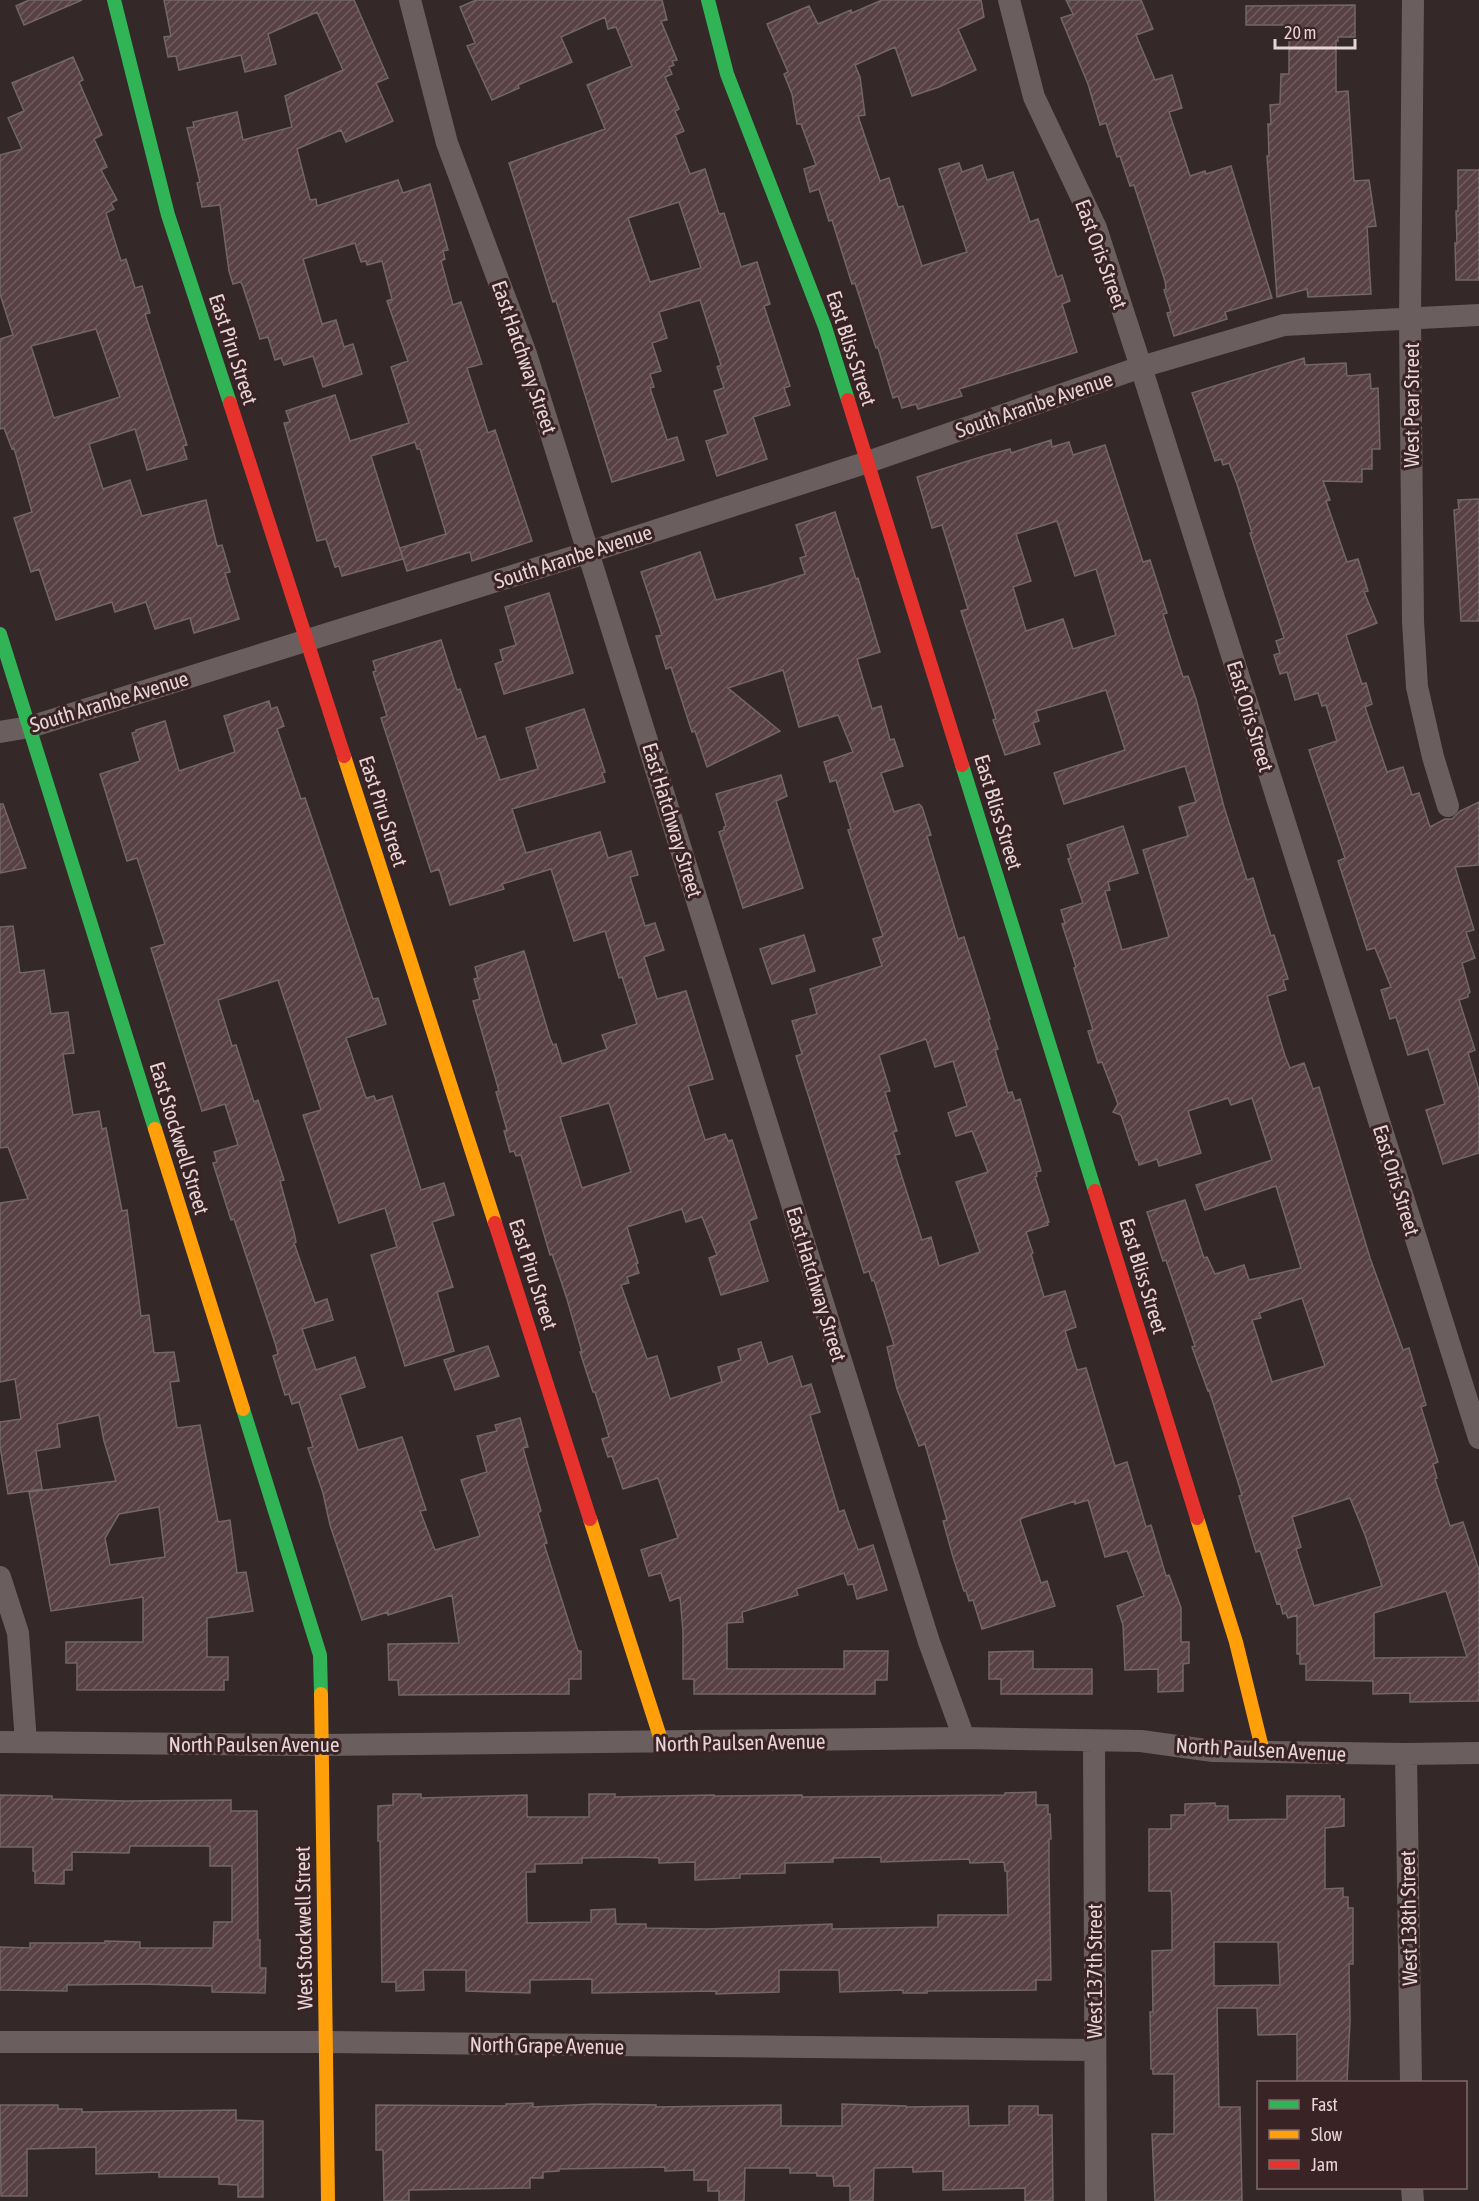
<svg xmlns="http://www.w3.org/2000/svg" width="1479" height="2201" viewBox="0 0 1479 2201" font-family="'Asap Condensed',sans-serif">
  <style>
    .building { fill: url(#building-hatch); stroke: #726667; stroke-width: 1.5; fill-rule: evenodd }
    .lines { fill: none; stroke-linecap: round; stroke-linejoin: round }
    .street { stroke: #6b5e5f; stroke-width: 22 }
    .fast { stroke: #30b455; stroke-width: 14 }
    .slow { stroke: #ff9f0a; stroke-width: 14 }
    .jam { stroke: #e5322d; stroke-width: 14 }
    .labels { text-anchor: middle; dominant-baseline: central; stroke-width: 6; stroke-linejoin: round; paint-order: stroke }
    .street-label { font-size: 21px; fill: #e5d5d6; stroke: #3a2325 }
  </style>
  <defs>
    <pattern id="building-hatch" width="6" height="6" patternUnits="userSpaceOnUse" patternTransform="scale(1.5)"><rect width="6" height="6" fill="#584144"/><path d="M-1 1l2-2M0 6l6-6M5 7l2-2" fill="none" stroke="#705c5e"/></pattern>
  </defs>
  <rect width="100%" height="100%" fill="#352829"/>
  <path class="building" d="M29 0H82L24 25 16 6Z
    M164 0H354L388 78 376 83 393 121 346 142 341 130 297 149 310 200 316 199 317 206 398 180 403 193 430 184 448 250 443 251 445 259 441 261 453 305 461 302 482 364 467 368 488 433 495 430 532 541 472 561 470 552 407 571 400 548 446 534 420 449H417L415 442 371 456 403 559 342 576 339 566 335 567 326 539 317 541 284 423 290 422 286 411 335 395 350 441 409 423 391 367 408 361 387 301 392 299 382 261 367 265 366 261 361 262 355 243 303 259 322 324 336 320 344 347 353 344 362 374 323 387 313 356 284 365 281 358 275 360 268 337 260 339 242 284 240 282 233 284 229 271 220 205 202 207 197 183 200 182 187 128 194 127 193 122 237 112 243 140 292 127 285 96 343 70 317 12 268 34 276 64 245 72 241 55 179 70 176 56 168 57 164 37 171 36Z
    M476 0H662L667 20 661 21 677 60 672 61 674 65 669 67 672 74 665 77 679 109 675 111 684 131 675 135 690 174 705 169 719 214 724 213 741 267 757 262 770 304 764 306 790 386 784 388 790 405 753 417 767 459 717 476 706 441 728 434 714 391 724 388 717 367 721 365 700 300 659 312 667 338 652 343 661 371 650 374 654 387 650 388 667 440 677 437 684 460 612 482 556 301 553 302 509 163 605 129 587 85 632 66 616 27 608 29 605 17 561 37 572 62 518 85 519 88 492 100 467 46 475 43 460 7ZM679 202 701 268 650 282 628 218Z
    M882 0H981L984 17 958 29 976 70 939 87 912 96 895 47 855 65 860 77 865 115 858 116 880 181 889 178 898 207 903 206 922 266 967 252 939 169 959 163 962 172 982 165 987 180 1013 172 1030 222 1038 219 1057 277 1062 275 1070 301 1062 304 1077 352 959 389 962 396 918 409 916 404 902 408 898 396 893 398 878 348H876L855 283 852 284 832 220 829 221 819 189 810 192 804 169 816 165 801 124H797L792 94 784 74 788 72 767 24 809 6 818 24 851 10 852 13Z
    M1066 0H1141L1153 29 1136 35 1155 80 1172 75 1182 108 1169 112 1190 176 1205 171 1206 174 1231 166 1272 298 1225 312 1227 319 1174 336 1167 313 1171 312 1164 290 1166 289 1165 281 1134 185 1130 186 1120 156 1117 157 1106 123 1100 125 1088 84 1061 18 1073 14Z
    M1355 5V37H1338V41H1336V92L1348 91 1354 181 1369 180 1376 226 1367 227 1371 294 1308 297 1307 289 1277 297 1267 156H1269L1268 124H1271L1270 105 1280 104 1281 74H1289V25H1246V6Z
    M73 57 83 80 79 82 102 135 94 139 107 167 101 170 117 200 111 203 114 209 106 213 121 261 126 259 135 288 142 286 150 313 145 314 187 445 183 446 187 459 147 470 135 429 89 444 103 489 130 480 142 516 206 500 217 546 222 545 230 572 225 573 239 619 194 633 190 618 155 629 146 602 115 612 112 602 56 620 39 569 31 572 14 518 32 512 14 448 12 449 4 428 0 429V339L13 335 0 294V155L22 149 8 118 24 111 12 83ZM96 329 120 397 54 418 31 346Z
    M1458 170H1479V280H1456L1455 243H1457L1456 211H1458Z
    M1304 358 1305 365 1346 363 1347 376 1370 374 1371 389 1378 388 1380 449H1372V469H1362V482L1323 481 1330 500 1326 501 1347 562 1358 559 1368 591 1364 592 1377 623 1346 635 1362 684 1366 683 1372 704 1365 707 1387 772 1403 767 1412 795 1419 793 1430 827 1445 819H1452L1460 811 1479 802V865L1455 867 1474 930 1466 932 1475 958 1462 963 1470 992 1468 994V997L1459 1000 1475 1050 1468 1053 1479 1090V1153L1443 1164 1426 1110 1445 1104 1428 1049 1408 1055 1396 1017 1390 1019 1381 990 1391 987 1375 948 1367 950 1338 861 1345 858 1309 750 1337 741 1326 705 1322 706 1318 693 1295 700 1287 672 1280 674 1274 655 1280 653 1276 641 1284 638 1250 533H1252L1237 484 1229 463 1223 465 1221 459 1215 461 1192 393Z
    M1051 440 1052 447 1069 442 1073 455 1105 445 1143 562 1150 560 1167 613 1163 614 1183 677 1188 676 1196 699 1224 807 1247 880 1253 878 1271 936 1274 935 1288 979 1283 980 1286 990 1267 996 1285 1056 1290 1068 1304 1063 1313 1089 1319 1087 1370 1258 1403 1350 1409 1348 1426 1405 1421 1407 1438 1462 1433 1464 1437 1478 1435 1479 1450 1526 1463 1522 1479 1570V1701L1410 1702V1693L1373 1694V1681L1306 1680V1664H1300V1654H1297V1615L1288 1618 1286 1613 1283 1614 1280 1603 1277 1604 1260 1551 1256 1552 1239 1496 1242 1495 1209 1390 1208 1391 1192 1347 1195 1346 1166 1260 1163 1261 1147 1212 1185 1200 1204 1258 1207 1257 1215 1274 1244 1265 1249 1280 1301 1268 1276 1186 1205 1210 1196 1185 1272 1160 1252 1098 1231 1105 1228 1098 1188 1111 1201 1153 1159 1166 1157 1159 1139 1165 1138 1160H1136L1121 1115 1113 1112 1118 1104 1102 1062 1098 1063 1088 1031 1093 1030 1074 968 1076 967 1062 924 1065 923 1061 910 1083 903 1068 859 1071 858 1067 845 1123 826 1138 873 1108 882 1110 890 1105 891 1122 950 1169 937 1143 850 1188 836 1179 807 1196 802 1185 766 1064 804 1054 773 1125 750 1106 690 1036 711 1039 721 1033 723 1040 744 1005 755 993 720 996 719 961 611 968 609 942 525 932 528 917 477 984 456 1010 449 1011 453ZM1057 521 1075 576 1096 569 1116 635 1073 649 1063 619 1026 631 1013 587 1031 581 1016 534ZM1302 1298 1325 1366 1272 1382 1252 1320 1261 1318 1259 1313ZM1350 1498 1365 1535 1382 1586 1314 1606 1296 1549 1301 1547 1292 1517ZM1446 1591 1467 1657 1374 1658V1613Z
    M1479 499V621H1461L1454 510 1459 509 1458 500Z
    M835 512 856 579 858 578 880 652 857 659 872 709 881 706 890 740 894 739 903 766 881 773 894 812 919 804 922 807 931 835 927 836 958 939 964 937 990 1019H988L998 1049 995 1050 1008 1093 1012 1092 1015 1101 1020 1099 1041 1171 1036 1172 1037 1176 1035 1177 1049 1222 1047 1223 1048 1225 1026 1232 1033 1253 1031 1254 1044 1297 1065 1291 1076 1327 1065 1331 1077 1370 1086 1368 1115 1466 1127 1462 1146 1527 1151 1525 1166 1576 1169 1575 1181 1608V1642H1189V1663L1183 1664V1691L1158 1692V1669L1125 1670 1123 1625 1117 1606 1144 1596 1127 1551 1105 1557 1088 1500 1075 1504V1501L1022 1518 1020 1520 1041 1583 1047 1581 1055 1606 982 1629 973 1600 969 1601 966 1591H964L953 1557 943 1521 947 1520 925 1444 919 1446 897 1389 887 1347 894 1345 874 1280 872 1281 869 1271 864 1273 796 1056 802 1054 792 1021 817 1014 810 989 882 966 873 939 883 936 848 830 851 829 836 780 830 782 824 762 853 752 838 715 799 727 783 670 728 688 780 731 707 767 695 731 692 732 671 667 666 669 656 636 662 635 641 572 700 552 716 600 767 586 805 574 800 558 806 556 796 525ZM926 1039 935 1067 953 1061 967 1106 948 1113 956 1136 972 1131 988 1172 956 1182 980 1252 939 1266 931 1237 922 1240 895 1155 900 1154 893 1132 897 1131 885 1092 890 1091 879 1055Z
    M549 593 573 673 504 694 495 664 503 661 500 650 516 645 505 607Z
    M441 640 457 690 460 689 477 739 485 736 500 780 538 769 526 728 584 709 605 772 602 773 605 782 512 809 526 853 600 832 608 858 631 851 638 875 630 877 645 926 655 923 664 950 644 957 657 999 686 991 713 1079 688 1086 705 1140 725 1134 728 1141 732 1140 757 1218 749 1221 768 1281 721 1295 709 1258 717 1255 702 1217 686 1222 682 1209 627 1227 638 1263 636 1264 639 1273 627 1277 629 1283 621 1285 647 1359 657 1356 670 1399 722 1382 718 1367 741 1360 738 1349 761 1342 768 1364 792 1356 802 1387 811 1384 820 1412 810 1415 839 1512 844 1510 858 1550 873 1545 887 1590 857 1599 853 1584 848 1585 844 1573 796 1589 798 1595 742 1612 743 1622 727 1623V1669H844V1651H888L887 1680H875V1694H694V1679H683V1631L680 1597 670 1601 661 1573 649 1576 641 1550 678 1538 658 1478 623 1489 612 1456 608 1457 602 1439 609 1437 595 1392H593L580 1352H582L567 1299 552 1254 550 1255 521 1155 516 1156 514 1151 510 1152 504 1131 507 1130 496 1092 499 1091 473 1001 480 999 474 979 478 978 475 967 524 951 550 1038 553 1045 556 1044 562 1064 607 1049 602 1035 637 1024 622 977 619 978 605 931 574 941 551 869 502 884 504 889 450 905 439 869 431 872 381 718 387 716 373 672 376 671 373 661ZM609 1103 631 1172 582 1188 560 1117Z
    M269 701 271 709 277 707 284 726 277 729 301 799 305 798 373 999 378 998 386 1024 346 1038 366 1098 374 1096 376 1101 392 1096 421 1190 444 1183 454 1215 432 1222 453 1287 437 1292 454 1351 405 1366 371 1255 397 1247 385 1208 339 1223 303 1115 321 1110 278 980 218 1000 232 1046 236 1045 254 1102 258 1100 284 1180 280 1181 294 1232 296 1242 294 1243 315 1303 327 1299 333 1320 302 1329 316 1370 355 1357 365 1387 340 1395 358 1450 402 1437 426 1510 420 1511 435 1550 480 1536 461 1480 487 1472 477 1436 497 1431 495 1425 520 1418 528 1447 523 1448 541 1511 538 1513 547 1543 544 1544 578 1651H581V1679H569V1694L399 1695 398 1680H389L388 1644 459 1643 452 1595 388 1615V1612L362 1620 330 1525 323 1493 308 1448 313 1447 299 1402 292 1404 289 1394 285 1395 273 1356 278 1354 276 1346 234 1219 231 1220 213 1163 217 1162 214 1152 238 1145 225 1104 202 1111 151 948 165 944 137 858 127 861 100 774 140 761 132 733 136 732V730L165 721 179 771 235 752 224 716Z
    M781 775 787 796 776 801 803 888 743 908 719 832 724 830V827L726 826 716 794Z
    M0 804H3L26 868 0 873Z
    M13 926 20 973 44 970 51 1014 68 1012 74 1053 63 1054 73 1115 99 1111 102 1129 106 1128 122 1211 127 1210 141 1316 149 1315 154 1353 174 1352 179 1381 170 1382 177 1428 200 1425 218 1522 230 1520 237 1573 246 1572 253 1611 207 1618V1657H228V1680H224V1690H77V1663H66V1642H143V1597L51 1611 29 1492 116 1481 104 1441 99 1415 57 1424 60 1447 36 1451 42 1489 8 1494 0 1446V1422L21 1419 15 1379 0 1382V1203L28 1199 8 1147 0 1148V927ZM159 1507 165 1557 110 1565 105 1538 119 1514Z
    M804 935 815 971 772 984 760 949Z
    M488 1346 499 1376 455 1390 444 1360Z
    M1033 1651V1669H1092V1694H1001V1679H989V1652Z
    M1036 1792V1805H1048V1814H1050L1051 1839H1049V1870L1051 1980H1036V1990L927 1991V1993H903V1990L840 1992 839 1970H779V1992L741 1993 716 1994V1991L592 1993V1979L530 1980V1993L466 1991V1970H423L424 1990 396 1991V1982H382L380 1841H378V1806L393 1805V1794H421V1798L527 1795V1817H589V1794H615V1797L714 1795V1796L802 1795V1797L1005 1795V1793ZM633 1857 659 1858V1863L695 1862V1880L740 1878V1874L785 1873V1863L833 1862V1858L881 1857V1862L969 1859 970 1863 1004 1862 1005 1871H1007L1008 1915H938V1927L832 1929V1924L707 1929 646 1928V1924H616L615 1909 591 1910V1922L527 1923 526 1872H535V1864L582 1863V1858Z
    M0 1795 52 1796V1799L126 1801 231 1800V1811H257L258 1940H260V1968H266L265 1993 212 1992V1986L140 1984 67 1985V1991L0 1990V1947L30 1948V1943H105V1941L140 1942V1948H213L214 1922H232V1866H210V1846H130L129 1853 72 1852V1870H64V1884L35 1883V1871H33V1847H0Z
    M1287 1796H1340V1799H1344V1826L1325 1828V1889L1343 1888V1897H1348V1908H1353V1964H1349L1350 2021 1347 2081 1344 2082H1297V2034L1258 2035 1257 2008H1217L1219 2107H1240L1242 2201H1155L1152 2134H1174V2074H1153V2069H1151L1150 2012H1153L1152 1951 1172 1950V1904L1171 1891H1149V1829H1171V1815H1185V1804L1215 1803V1806H1228V1820L1287 1819ZM1214 1942H1278L1280 1985 1214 1986Z
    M533 2103V2107L594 2104 656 2105V2107L781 2105V2126H842V2104L906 2106V2107L968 2106 969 2126 1009 2125V2106H1038V2115H1052L1053 2201H1025V2188L943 2190V2171L913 2172V2167L874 2168 873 2201H850V2186H834L833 2176H817V2173H790V2168H745L744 2201H719V2191H708V2180H694V2170L665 2171V2167L559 2169V2171L543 2172V2178H530V2188L409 2190V2201H384L383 2150H376V2105L506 2106V2104Z
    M0 2105H58V2109H82V2112L236 2110V2120L263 2121V2197H238V2185L219 2184V2177H159V2172L96 2174V2147L27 2149V2196H1Z"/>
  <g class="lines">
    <path class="street" d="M410 0 447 143 526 354 929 1642 964 1738
      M1009 0 1034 97 1096 228 1141 367 1479 1438
      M1413 0 1410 319 1413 621 1417 687 1433 757 1448 806
      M0 732 30 727 589 552 868 462 1141 367 1284 325 1479 315
      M0 1577 18 1633 26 1742
      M1094 1741 1096 2201
      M0 1742 320 1745 964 1738 1141 1741 1213 1751 1406 1754 1479 1753
      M1406 1754 1411 2082
      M0 2042H326L1094 2050
      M1412 2188 1413 2201"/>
    <path class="fast" d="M114 0 168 215 230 403
      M708 0 727 74 825 327 848 400
      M0 634 155 1129
      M962 765 1095 1191
      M243 1409 320 1655 321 1694"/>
    <path class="slow" d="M344 756 495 1223
      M155 1129 243 1409
      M1197 1518 1236 1642 1263 1752
      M590 1519 662 1743
      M321 1694 328 2201"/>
    <path class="jam" d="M848 400 962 765
      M230 403 344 756
      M1095 1191 1197 1518
      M495 1223 590 1519"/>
  </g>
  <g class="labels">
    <g class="street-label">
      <text transform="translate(1102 254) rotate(70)">East Oris Street</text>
      <text transform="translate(852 348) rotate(72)">East Bliss Street</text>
      <text transform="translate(234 349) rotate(72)">East Piru Street</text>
      <text transform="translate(525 357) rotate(71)">East Hatchway Street</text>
      <text transform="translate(1034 404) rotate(-19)">South Aranbe Avenue</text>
      <text transform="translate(1411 405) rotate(-90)">West Pear Street</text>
      <text transform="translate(573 556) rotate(-18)">South Aranbe Avenue</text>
      <text transform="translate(109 701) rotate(-17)">South Aranbe Avenue</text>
      <text transform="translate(1251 716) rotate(73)">East Oris Street</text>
      <text transform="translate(384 811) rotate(72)">East Piru Street</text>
      <text transform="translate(999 812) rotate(73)">East Bliss Street</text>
      <text transform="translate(673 820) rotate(73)">East Hatchway Street</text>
      <text transform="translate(180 1138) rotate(73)">East Stockwell Street</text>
      <text transform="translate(1397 1180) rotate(73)">East Oris Street</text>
      <text transform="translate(534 1274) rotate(72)">East Piru Street</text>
      <text transform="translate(1144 1276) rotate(73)">East Bliss Street</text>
      <text transform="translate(817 1284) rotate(73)">East Hatchway Street</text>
      <text transform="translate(740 1742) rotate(-1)">North Paulsen Avenue</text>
      <text x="254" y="1744">North Paulsen Avenue</text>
      <text transform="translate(1261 1749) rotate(3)">North Paulsen Avenue</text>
      <text transform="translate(1408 1918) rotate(-91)">West 138th Street</text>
      <text transform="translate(303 1928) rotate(-91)">West Stockwell Street</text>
      <text transform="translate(1094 1971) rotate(-90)">West 137th Street</text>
      <text transform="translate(547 2045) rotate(1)">North Grape Avenue</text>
    </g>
  </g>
  <rect x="1257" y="2081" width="210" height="108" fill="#3a2325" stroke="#7e6a6c" stroke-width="1.5"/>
  <rect x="1269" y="2100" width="30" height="9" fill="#30b455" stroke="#7e6a6c" stroke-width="1.5"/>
  <text x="1311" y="2111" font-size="18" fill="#e5d5d6">Fast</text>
  <rect x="1269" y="2130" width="30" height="9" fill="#ff9f0a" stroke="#7e6a6c" stroke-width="1.5"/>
  <text x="1311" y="2141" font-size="18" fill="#e5d5d6">Slow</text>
  <rect x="1269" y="2160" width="30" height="9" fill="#e5322d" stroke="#7e6a6c" stroke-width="1.5"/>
  <text x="1311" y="2171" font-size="18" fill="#e5d5d6">Jam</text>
  <path d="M1275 39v9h80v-9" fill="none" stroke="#e5d5d6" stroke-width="3"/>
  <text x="1284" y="39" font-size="18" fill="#e5d5d6" stroke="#3a2325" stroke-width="4.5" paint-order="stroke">20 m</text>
</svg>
